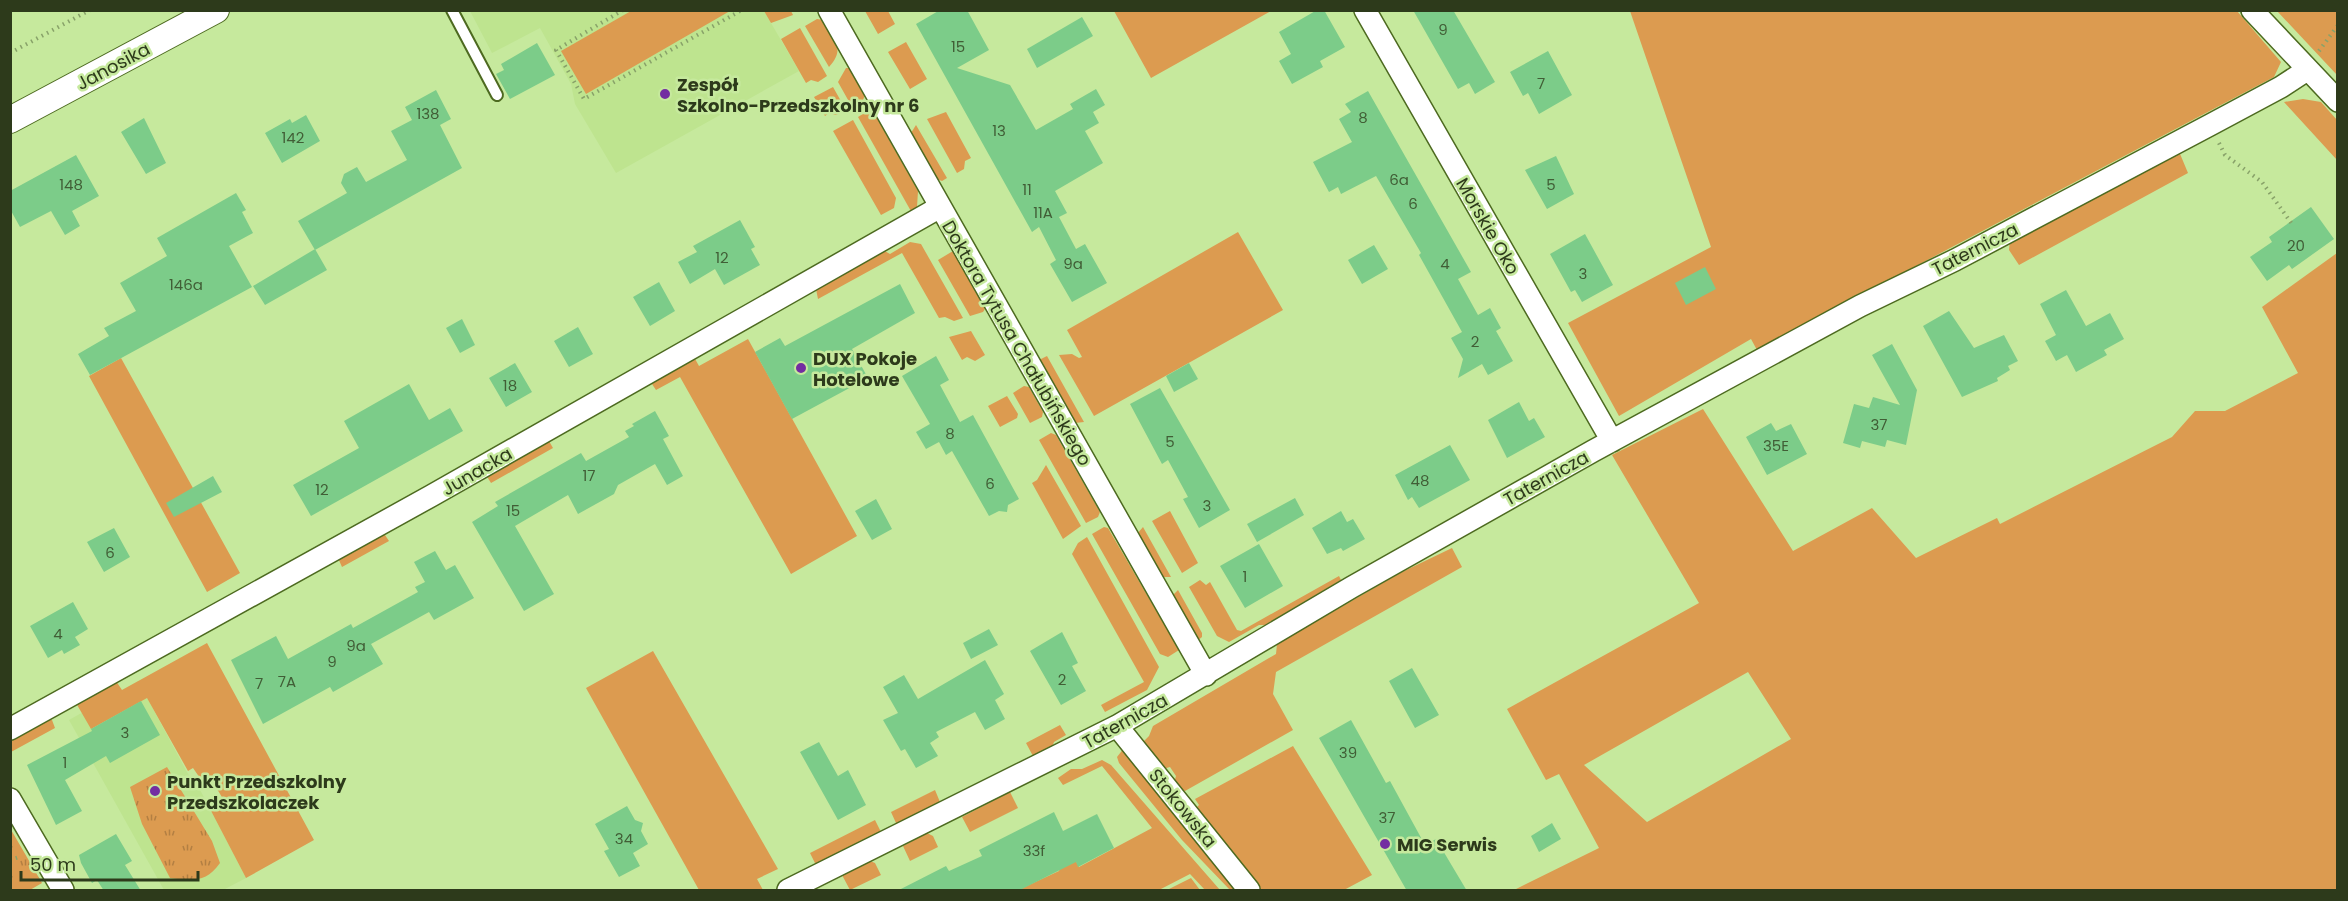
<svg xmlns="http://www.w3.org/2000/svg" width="2348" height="901" viewBox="0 0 2348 901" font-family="Poppins,sans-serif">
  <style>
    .built { fill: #bee48f }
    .grass { fill: #dc9b50; fill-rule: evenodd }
    .park { fill: url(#park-tufts) }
    .building { fill: #7ccc89 }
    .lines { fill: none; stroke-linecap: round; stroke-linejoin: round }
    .service-casing { stroke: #4d6a20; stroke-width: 14 }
    .minor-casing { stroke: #4d6a20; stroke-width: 24 }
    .tertiary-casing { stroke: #4d6a20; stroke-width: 28 }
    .path { stroke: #88a269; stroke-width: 4; stroke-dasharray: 1.5 4.5; stroke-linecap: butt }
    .service { stroke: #fff; stroke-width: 10 }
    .minor { stroke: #fff; stroke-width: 21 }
    .tertiary { stroke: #fff; stroke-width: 26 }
    .poi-dot { fill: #732da1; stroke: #c6e99d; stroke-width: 2 }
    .labels { text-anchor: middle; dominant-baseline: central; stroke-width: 5; stroke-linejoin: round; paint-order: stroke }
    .number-label { font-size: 15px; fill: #415e36 }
    .street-label { font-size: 18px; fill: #2d3a1b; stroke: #c6e99d }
    .poi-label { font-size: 18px; font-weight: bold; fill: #2d3a1b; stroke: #c6e99d; text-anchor: start }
  </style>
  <defs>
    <pattern id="park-tufts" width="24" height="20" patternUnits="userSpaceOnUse" patternTransform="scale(1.5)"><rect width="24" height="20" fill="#dc9b50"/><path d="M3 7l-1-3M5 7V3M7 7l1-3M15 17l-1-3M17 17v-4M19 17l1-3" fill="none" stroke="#b37f42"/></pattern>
  </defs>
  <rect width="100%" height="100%" fill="#c6e99d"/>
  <path class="built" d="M470 11H764L799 71 616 173 575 104 571 84 540 28 492 53Z
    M138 681 187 772 195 785 197 784 246 878 223 890H164L69 720Z"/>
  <path class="grass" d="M631 11V10L730 11 586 94 561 51Z
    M764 11H791L793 15 771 23Z
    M865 11H888L895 24 878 34Z
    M1114 11H1271L1151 78Z
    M1630 11H2237L2281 62 2274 77 1757 350 1751 339 1619 416 1568 323 1711 247Z
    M2277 11H2337V75Z
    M817 19 823 20C834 40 846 48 829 67L805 26Z
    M800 28 827 76 818 82 811 80 806 83 781 39Z
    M906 42 927 79 910 89 888 52Z
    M846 68H850L865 95 863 100 852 107 838 82Z
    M833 87 846 110 836 115 829 113 825 116 814 97Z
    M2303 99 2321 102 2337 120V160L2284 102Z
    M869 110 873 111 918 191 917 207 912 213 858 117Z
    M946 112 971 158 965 161 964 169 957 173 927 119Z
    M853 120 896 198 894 208 881 215 833 131Z
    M916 125 947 178 942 181 937 179 911 133Z
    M2178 149 2188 173 2019 265 2009 250 2010 239Z
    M1238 232 1283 310 1094 416 1059 355 1072 354 1079 358 1082 357 1067 330Z
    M910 242 921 244 963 318 954 321 945 317 939 318 902 253 818 299 816 289 881 249 890 254Z
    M953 251 985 309 983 312 970 316 938 260Z
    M2337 253V890H1514L1599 848 1559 774 1546 780 1507 709 1699 603 1612 455 1703 409 1793 551 1872 508 1916 558 1997 518 2000 524 2172 437 2195 411H2225L2298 373 2262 307ZM1748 672 1791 739 1647 822 1584 765Z
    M971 331 985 355 975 361 967 357 962 360 949 337Z
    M748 339 857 536 791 574 680 377 656 390 652 384 653 380 694 357 699 366Z
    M1047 356 1084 422 1075 423 1039 360Z
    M121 358 240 573 207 592 89 376Z
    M1024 386 1029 387 1043 412 1042 417 1030 423 1013 393Z
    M1007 396 1018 414 1017 418 1000 427 988 406Z
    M1051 433 1056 435 1100 512 1098 517 1086 523 1039 440Z
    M549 441 553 448 491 483 486 475Z
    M1046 465 1081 526 1063 539 1032 483 1037 480Z
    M1170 511 1198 563 1182 573 1152 521Z
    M1104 527 1108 528 1179 650 1168 657 1160 654 1092 534Z
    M1143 527 1171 577H1161L1137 534Z
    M383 532 389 541 342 567 338 558Z
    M1087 537 1159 667 1147 690 1105 712 1101 705 1144 682 1072 554 1078 543Z
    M1452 548 1462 567 1276 672 1273 694 1293 730 1185 791 1180 790 1174 783 1176 776 1170 767 1163 769 1143 742 1149 736 1153 726 1276 654 1277 644 1400 573Z
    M1339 576 1341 580 1265 625H1259L1229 642 1217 636 1189 587 1200 580 1206 585 1210 582 1237 630 1241 631Z
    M1178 590 1202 633V637L1197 641 1172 596Z
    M207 643 314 840 246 878 209 807 223 799 210 777 202 781 193 768 188 771 147 698 91 729 76 703 116 681 122 690Z
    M653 651 778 869 757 879 763 890H699L586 688Z
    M47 719 52 720 55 728 11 752 10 738Z
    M1060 725 1066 735 1054 742 1051 750 1034 758 1026 743Z
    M1293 746 1372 875 1344 890H1260L1195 809 1199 805 1195 799Z
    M1124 748 1238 890H1230L1182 840 1119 763 1117 757Z
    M1102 760 1111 765 1220 890H1205L1190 874 1159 890H1018L1059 871 1067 844 1079 867 1152 828 1102 766 1063 785 1058 778 1071 769H1082Z
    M935 790 940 802 938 807 901 825 896 823 891 812Z
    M1010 792 1018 808 970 832 962 817Z
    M875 820 882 834 821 865 815 863 810 853Z
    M927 833 933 836 938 847 910 861 903 846Z
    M870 861 875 863 881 875 850 890 842 875Z
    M1191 878 1200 890H1167Z"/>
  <path class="park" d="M167 767 212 841 220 863C206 883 192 881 170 878L142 824 130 787Z
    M10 828 42 883 30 890H11Z"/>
  <path class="building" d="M940 10H967L989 50 957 68 1010 85 1036 130 1073 109 1070 104 1096 89 1105 105 1093 112 1099 123 1085 131 1103 163 1055 191 1067 213 1059 217 1076 249 1085 244 1107 283 1072 302 1050 264 1056 260 1039 227 1032 232 916 24Z
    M1317 10H1324L1345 47 1320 61 1323 67 1292 84 1279 61 1291 54 1279 32Z
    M1413 10H1453L1495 82 1475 94 1469 83 1458 89Z
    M1082 17 1093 36 1037 68 1027 49Z
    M537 43 555 75 510 99 496 74 504 70 501 64Z
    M1548 51 1572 95 1539 114 1528 93 1523 96 1510 72Z
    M436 90 451 119 440 125 462 168 315 250 298 221 347 193 341 183 344 174 357 167 366 182 407 160 391 131 412 120 405 107Z
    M1368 91 1471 272 1458 279 1478 315 1490 308 1501 328 1496 331 1513 361 1488 375 1482 364 1458 378 1463 359 1451 338 1462 332 1419 255 1421 253 1376 176 1341 194 1338 187 1329 192 1313 162 1352 142 1339 119 1351 112 1345 104Z
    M306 115 320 141 282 163 265 133 290 119 292 123Z
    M144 118 166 163 146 174 121 132Z
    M76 155 99 196 72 211 80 226 65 235 51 211 20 227 10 209V191Z
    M1556 156 1574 194 1547 209 1525 170Z
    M236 193 246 210 242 212 253 233 229 246 252 287 90 375 78 354 109 336 104 328 136 311 120 283 167 256 157 238Z
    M2311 207 2334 239 2292 269 2289 265 2267 281 2250 257 2272 242 2269 237Z
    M740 220 755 247 751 249 760 265 724 285 715 269 690 284 678 262 697 252 693 246Z
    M1585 234 1613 285 1582 302 1575 290 1571 292 1550 254Z
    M1374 245 1388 269 1362 284 1348 260Z
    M315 249 327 270 265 305 253 286Z
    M1705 267 1716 289 1686 305 1675 283Z
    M659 282 675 311 650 326 633 297Z
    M900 284 915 313 852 349 868 378 792 419 755 352 780 338 785 346Z
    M2066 290 2086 326 2110 313 2124 339 2104 350 2107 355 2076 372 2067 355 2056 361 2045 341 2056 335 2040 304Z
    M1949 311 1974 348 2004 335 2018 361 2008 366 2010 370 1997 378 1998 381 1962 397 1923 326Z
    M462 319 475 345 460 353 446 328Z
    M578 327 593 354 569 367 554 341Z
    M1892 344 1917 390 1906 445 1887 440 1885 447 1862 441 1860 448 1843 443 1854 404 1869 408 1873 397 1900 405 1872 355Z
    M936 356 949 380 940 385 960 422 973 415 1019 499 1008 505 1007 512 999 511 989 516 952 451 946 455 939 442 926 449 916 432 930 424 902 376Z
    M515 363 532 392 506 407 489 378Z
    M1189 363 1198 379 1174 392 1166 376Z
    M409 384 429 420 450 408 463 431 311 516 293 485 359 448 344 421Z
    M1160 388 1230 510 1199 528 1183 499 1188 497 1168 460 1162 464 1130 404Z
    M1519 402 1529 421 1534 418 1545 437 1507 458 1488 420Z
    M655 411 669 436 663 439 683 476 667 485 655 464 618 485 614 494 578 514 568 495 515 526 554 594 524 611 472 522 498 506 495 502 581 453 586 461 629 437 625 431 634 426 632 424Z
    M1771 423 1776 431 1791 424 1807 454 1767 475 1746 437Z
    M1450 445 1470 480 1419 508 1412 497 1408 500 1395 475Z
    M213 476 222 492 174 517 166 503Z
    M1295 498 1304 515 1257 542 1247 524Z
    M876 499 892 529 872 540 855 511Z
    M1341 511 1347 522 1353 519 1365 539 1343 551 1341 548 1327 554 1312 528Z
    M114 528 130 557 104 572 87 542Z
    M1259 544 1283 586 1245 608 1220 566Z
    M435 551 446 570 455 565 474 598 434 620 429 612 371 644 383 664 333 692 330 687 263 724 231 660 276 636 288 659 351 624 353 628 418 592 415 587 425 582 414 562Z
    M73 602 88 629 75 637 80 645 64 654 62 650 48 658 30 626Z
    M989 629 998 645 971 659 963 643Z
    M1062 632 1078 663 1072 666 1086 691 1061 705 1030 651Z
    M985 660 1004 694 995 700 1005 719 985 730 975 712 936 732 939 737 930 743 938 756 916 768 905 749 901 751 883 720 898 713 883 687 904 675 918 699Z
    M1412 668 1439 715 1415 728 1389 681Z
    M141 701 160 735 110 763 106 756 65 780 82 811 56 825 27 765 92 731 91 729Z
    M1351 720 1386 783 1390 781 1425 845 1436 839 1467 891H1407L1319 738Z
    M819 742 838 776 848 770 866 805 838 820 800 752Z
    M627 806 635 820 643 823 641 831 648 844 633 853 640 866 619 877 604 851 609 849 595 824Z
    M1054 812 1063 831 1097 814 1114 848 1078 867 1076 862 1018 891H897L946 866 949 871 982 856 979 850Z
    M1552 823 1561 839 1539 852 1531 836Z
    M116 834 132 861 125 865 141 891H104L97 880 92 883 81 863 79 855Z"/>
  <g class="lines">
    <g class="service-casing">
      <path id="service" d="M452 10 497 95"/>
    </g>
    <g class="minor-casing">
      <path id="minor" d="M829 10 1206 675
        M1365 10 1612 441
        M2252 10 2338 101
        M1117 726 1249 890
        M10 729 431 496 940 207
        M10 799 63 890
        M788 890 1117 726 1352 587 1593 451 1860 306 1955 260 2210 125 2281 87 2307 70"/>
    </g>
    <g class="tertiary-casing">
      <path id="tertiary" d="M10 120 216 10"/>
    </g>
    <path class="path" d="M623 10 556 50 584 99 740 11
      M2319 51 2338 25
      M10 53 90 10
      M2219 143 2225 155 2262 182 2292 224
      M10 860 19 857"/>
    <use href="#service" class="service"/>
    <use href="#minor" class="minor"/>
    <use href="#tertiary" class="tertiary"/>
  </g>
  <g class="poi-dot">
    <circle cx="665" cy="94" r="6"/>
    <circle cx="801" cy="368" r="6"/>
    <circle cx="155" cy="791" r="6"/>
    <circle cx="1385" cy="844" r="6"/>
  </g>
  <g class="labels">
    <g class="number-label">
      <text x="1443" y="29">9</text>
      <text x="958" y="46">15</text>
      <text x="1541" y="83">7</text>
      <text x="428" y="113">138</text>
      <text x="1363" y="117">8</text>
      <text x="999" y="130">13</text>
      <text x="293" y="137">142</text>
      <text x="1399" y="179">6a</text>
      <text x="71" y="184">148</text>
      <text x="1551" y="184">5</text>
      <text x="1027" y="189">11</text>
      <text x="1413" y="203">6</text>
      <text x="1043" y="212">11A</text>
      <text x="2296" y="245">20</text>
      <text x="722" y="257">12</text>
      <text x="1073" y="263">9a</text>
      <text x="1445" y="263">4</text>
      <text x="1583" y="273">3</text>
      <text x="186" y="284">146a</text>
      <text x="1475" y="341">2</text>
      <text x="510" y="385">18</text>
      <text x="1879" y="424">37</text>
      <text x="950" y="433">8</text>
      <text x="1170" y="441">5</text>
      <text x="1776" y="445">35E</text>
      <text x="589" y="475">17</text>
      <text x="1420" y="480">48</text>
      <text x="990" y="483">6</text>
      <text x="322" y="489">12</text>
      <text x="1207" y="505">3</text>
      <text x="513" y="510">15</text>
      <text x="110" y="552">6</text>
      <text x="1245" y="576">1</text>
      <text x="58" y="633">4</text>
      <text x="356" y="645">9a</text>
      <text x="332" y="661">9</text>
      <text x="1062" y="679">2</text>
      <text x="287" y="681">7A</text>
      <text x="259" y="683">7</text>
      <text x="125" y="732">3</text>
      <text x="1348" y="752">39</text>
      <text x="65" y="762">1</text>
      <text x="1387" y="817">37</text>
      <text x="624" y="838">34</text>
      <text x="1034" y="850">33f</text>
    </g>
    <g class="street-label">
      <text transform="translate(113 66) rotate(-28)">Janosika</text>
      <text transform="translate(1488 226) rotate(60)">Morskie Oko</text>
      <text transform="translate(1975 249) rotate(-27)">Taternicza</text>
      <text transform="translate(1017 343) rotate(60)">Doktora Tytusa Chałubińskiego</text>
      <text transform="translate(477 471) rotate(-30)">Junacka</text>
      <text transform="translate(1546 478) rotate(-29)">Taternicza</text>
      <text transform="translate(1125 721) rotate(-29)">Taternicza</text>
      <text transform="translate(1183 808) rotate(51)">Stokowska</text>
    </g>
    <g class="poi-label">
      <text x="677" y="84">Zespół<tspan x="677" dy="21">Szkolno-Przedszkolny nr 6</tspan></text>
      <text x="813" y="358">DUX Pokoje<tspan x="813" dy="21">Hotelowe</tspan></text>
      <text x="167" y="781">Punkt Przedszkolny<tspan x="167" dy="21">Przedszkolaczek</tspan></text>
      <text x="1397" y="844">MIG Serwis</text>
    </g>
  </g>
  <rect width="2348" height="901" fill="none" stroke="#2d3a1b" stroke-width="24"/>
  <path d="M21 871v9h177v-9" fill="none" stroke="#2d3a1b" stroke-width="3"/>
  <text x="30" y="871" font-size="18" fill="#2d3a1b" stroke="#c6e99d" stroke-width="4.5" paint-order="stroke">50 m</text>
</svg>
